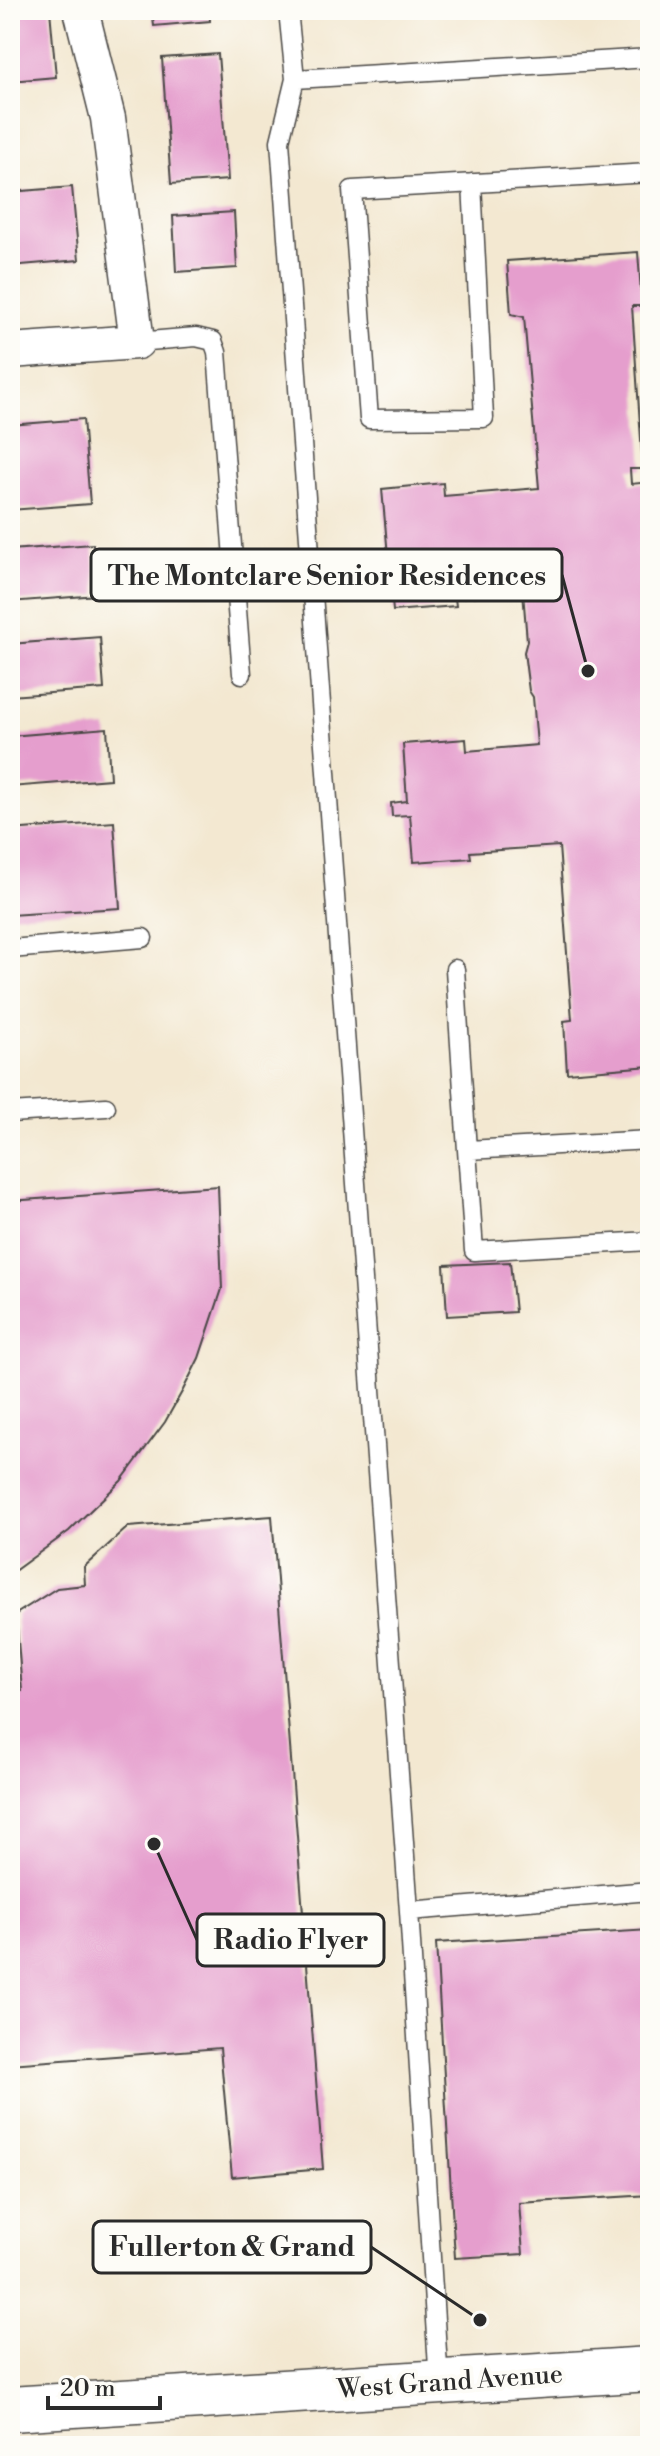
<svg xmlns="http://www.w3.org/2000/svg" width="660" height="2456" viewBox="0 0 660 2456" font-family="'Libre Bodoni',serif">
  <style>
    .building { fill: #e59ecd }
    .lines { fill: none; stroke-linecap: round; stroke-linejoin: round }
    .service-casing { stroke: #494744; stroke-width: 21 }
    .minor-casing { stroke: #494744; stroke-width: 37 }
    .secondary-casing { stroke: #494744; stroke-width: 47 }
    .service { stroke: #fff; stroke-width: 18 }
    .minor { stroke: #fff; stroke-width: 34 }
    .secondary { stroke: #fff; stroke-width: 44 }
    .labels { text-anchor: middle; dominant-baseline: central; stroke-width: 8; stroke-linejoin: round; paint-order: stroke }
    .street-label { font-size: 26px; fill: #2b2b2b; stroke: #fdfcf7 }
    .leader { fill: none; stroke: #2b2b2b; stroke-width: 3 }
    .callout-dot { fill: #2b2b2b; stroke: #fdfcf7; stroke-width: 3 }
    .callout { fill: #fdfcf7; stroke: #2b2b2b; stroke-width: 3 }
    .callout-label { font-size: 28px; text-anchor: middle; font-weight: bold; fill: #2b2b2b }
  </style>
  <rect width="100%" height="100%" fill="#fdfcf7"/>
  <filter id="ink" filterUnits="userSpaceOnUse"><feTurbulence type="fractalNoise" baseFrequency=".0125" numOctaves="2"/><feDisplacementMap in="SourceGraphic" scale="16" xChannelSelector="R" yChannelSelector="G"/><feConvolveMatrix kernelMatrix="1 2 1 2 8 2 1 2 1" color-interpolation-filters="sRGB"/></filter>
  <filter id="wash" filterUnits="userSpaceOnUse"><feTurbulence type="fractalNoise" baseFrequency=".006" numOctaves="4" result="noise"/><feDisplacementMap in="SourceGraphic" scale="32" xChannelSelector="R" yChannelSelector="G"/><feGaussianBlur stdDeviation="1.8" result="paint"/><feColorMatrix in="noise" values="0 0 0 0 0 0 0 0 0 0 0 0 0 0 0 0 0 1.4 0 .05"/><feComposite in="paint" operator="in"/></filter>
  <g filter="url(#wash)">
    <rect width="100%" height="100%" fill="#f3e8d1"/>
    <g id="blocks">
      <path class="building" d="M10 10H50L56 77 10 81Z
        M152 10H209L210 21 154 26Z
        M218 54 228 180 171 184 162 58Z
        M72 187 79 260 10 266V192Z
        M234 212 237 268 176 272 173 216Z
        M638 252 642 306H632L643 469H630L631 484 650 482V1066L567 1073 564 1021 572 1020 559 846 470 852 471 858 414 862 410 815 392 816 391 803 407 801 403 744 466 739 467 751 537 745 533 697 529 691 524 652 527 641 523 592 455 598 456 606 393 611 382 489 443 483 444 496 539 488 524 317 511 314 507 261Z
        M83 419 90 504 10 510V425Z
        M93 544 97 595 10 602V550Z
        M100 637 104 689 10 696V644Z
        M107 728 110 779 10 787V736Z
        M114 822 120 908 10 915V830Z
        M218 1186 222 1289 199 1358 183 1390 165 1422 121 1481 69 1531 10 1574V1201Z
        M510 1262 515 1312 447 1316 444 1265Z
        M272 1516 323 2169 232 2177 220 2048 10 2064V1692L22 1691 16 1614 57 1588 85 1585 84 1567 128 1527Z
        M650 1930V2195L519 2203 523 2254 455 2258 436 1943Z"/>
    </g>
  </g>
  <g filter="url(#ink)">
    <use href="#blocks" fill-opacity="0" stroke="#494744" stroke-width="2"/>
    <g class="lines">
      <g class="service-casing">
        <path id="service" d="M288 10 295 79 280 141 409 1911
          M295 79 650 58
          M472 183 484 418 369 419 352 190 650 173
          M137 342 196 337 213 341 217 352 242 674
          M10 949 143 938
          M455 969 467 1150 650 1140
          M10 1113 106 1107
          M467 1150 474 1251 650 1241
          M439 2383 409 1911 650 1891"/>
      </g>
      <g class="minor-casing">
        <path id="minor" d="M10 351 137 342 108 118 81 10"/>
      </g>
      <g class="secondary-casing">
        <path id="secondary" d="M10 2409 650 2369"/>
      </g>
      <use href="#service" class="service"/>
      <use href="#minor" class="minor"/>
      <use href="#secondary" class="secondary"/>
    </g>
  </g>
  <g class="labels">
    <g class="street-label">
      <text transform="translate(450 2382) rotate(-4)">West Grand Avenue</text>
    </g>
  </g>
  <path class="leader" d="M588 671L562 575M154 1844L197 1940M480 2320L371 2247"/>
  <g class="callout-dot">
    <circle cx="588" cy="671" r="8"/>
    <circle cx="154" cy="1844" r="8"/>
    <circle cx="480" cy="2320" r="8"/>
  </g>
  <g class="callout">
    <rect x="91" y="549" width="471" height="52" rx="8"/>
    <rect x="197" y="1914" width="187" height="52" rx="8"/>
    <rect x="93" y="2221" width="278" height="52" rx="8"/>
  </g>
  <g class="callout-label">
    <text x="327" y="585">The Montclare Senior Residences</text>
    <text x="291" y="1949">Radio Flyer</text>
    <text x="232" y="2256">Fullerton &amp; Grand</text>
  </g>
  <rect width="660" height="2456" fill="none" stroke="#fdfcf7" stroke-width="40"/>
  <path d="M48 2396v12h112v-12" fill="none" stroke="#2b2b2b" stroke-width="4"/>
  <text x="60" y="2396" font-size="24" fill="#2b2b2b" stroke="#fdfcf7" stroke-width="6" paint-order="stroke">20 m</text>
</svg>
